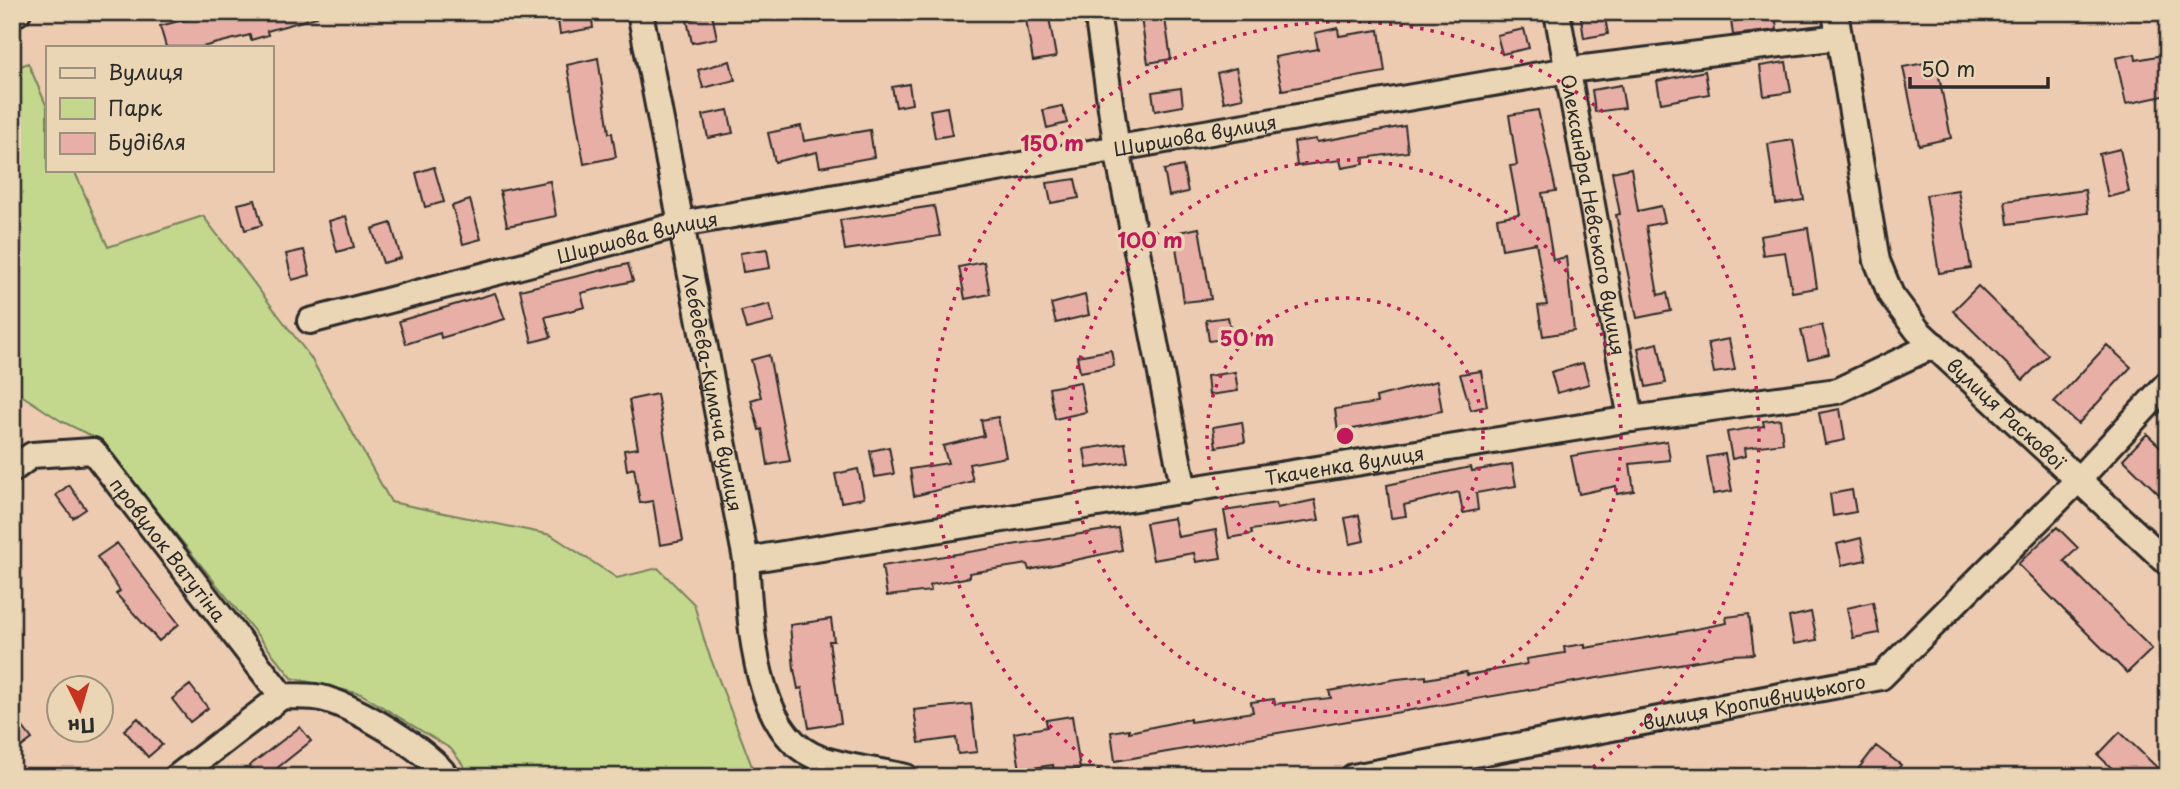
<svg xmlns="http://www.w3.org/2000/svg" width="2180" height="789" viewBox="0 0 2180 789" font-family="'Playpen Sans',sans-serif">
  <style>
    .green { fill: #c3d78d; stroke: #77815c; stroke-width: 2 }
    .building { fill: #e7afa5; stroke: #2b2b2b; stroke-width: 2 }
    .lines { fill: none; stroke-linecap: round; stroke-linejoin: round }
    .minor-casing { stroke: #2b2b2b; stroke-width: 30 }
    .minor { stroke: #ead5b4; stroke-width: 24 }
    .ring { fill: none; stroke: #c2185b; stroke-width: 3.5; stroke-dasharray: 3.5 7 }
    .labels { text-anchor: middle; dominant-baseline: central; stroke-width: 7; stroke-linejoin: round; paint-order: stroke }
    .street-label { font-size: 19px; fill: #2b2b2b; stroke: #ead5b4 }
    .centre { fill: #c2185b; stroke: #ead5b4; stroke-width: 3.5 }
    .ring-label { font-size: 21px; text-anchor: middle; font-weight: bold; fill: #c2185b; stroke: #ead5b4; stroke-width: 7; stroke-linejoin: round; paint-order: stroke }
  </style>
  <rect width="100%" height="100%" fill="#eccbb1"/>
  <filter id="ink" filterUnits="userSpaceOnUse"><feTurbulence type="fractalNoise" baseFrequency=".0143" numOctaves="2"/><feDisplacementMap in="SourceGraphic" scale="14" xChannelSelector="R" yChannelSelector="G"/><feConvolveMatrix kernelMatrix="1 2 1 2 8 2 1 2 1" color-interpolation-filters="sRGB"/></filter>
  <g filter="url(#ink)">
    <path class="green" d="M28 63 47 107V170H74L108 247 203 216 311 358 391 502 551 535 617 578 658 568 694 604 706 646 756 777H472L451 749 361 694 292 678 100 440 61 421 12 389V70Z"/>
    <path class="building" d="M213 12H317V17L267 31 268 35 251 40 250 35 202 47H166L160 26Z
      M567 12H591L593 28 560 34 557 14Z
      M1048 12 1056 57 1033 61 1025 14Z
      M1140 12H1164L1171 59 1148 63Z
      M1580 12H1604L1608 34 1584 38Z
      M1730 12H1775L1777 30 1733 35Z
      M712 14 717 38 692 43 687 20Z
      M1338 28 1339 36 1379 30 1385 72 1282 90 1275 57 1318 49 1315 33Z
      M1524 29 1529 48 1502 54 1497 35Z
      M2135 54 2136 60 2168 54V95L2126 104 2116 58Z
      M598 58 609 133H612L616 157 584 164 567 65Z
      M730 61 735 80 703 88 698 70Z
      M1936 61 1951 138 1919 145 1903 67Z
      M1786 62 1791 92 1764 96 1760 66Z
      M1236 68 1243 98 1224 102 1217 73Z
      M1705 71 1709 94 1661 103 1657 81Z
      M909 84 912 104 896 107 892 87Z
      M1621 85 1625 108 1595 112 1592 90Z
      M1181 88 1183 106 1155 111 1152 92Z
      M1062 106 1067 123 1047 128 1043 110Z
      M947 107 952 135 935 138 930 110Z
      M728 110 733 133 708 138 703 115Z
      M1538 110 1556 191 1542 193 1553 260 1566 257 1574 331 1543 336 1538 306 1547 305 1536 243 1502 249 1497 218 1519 214 1510 166 1517 165 1509 115Z
      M801 126 804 141 870 130 874 157 820 167 817 152 775 162 768 133Z
      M1405 126 1408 152 1363 158 1364 164 1342 168 1340 160 1297 166 1294 142 1316 139 1317 142Z
      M1793 140 1804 200 1776 204 1768 144Z
      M2120 149 2129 192 2108 197 2099 154Z
      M1183 166 1188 192 1169 196 1164 170Z
      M434 167 444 202 425 207 416 173Z
      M1631 168 1638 211 1661 206 1665 222 1646 226 1658 295 1667 293 1671 311 1637 318 1616 215 1620 214 1612 172Z
      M1075 179 1079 198 1051 203 1047 183Z
      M550 181 556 216 507 226 500 191Z
      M1958 190 1971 268 1939 273 1926 195Z
      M2085 190 2088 213 2008 224 2005 201Z
      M255 200 262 225 245 230 238 204Z
      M470 200 481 239 463 244 452 206Z
      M934 206 940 236 845 250 840 220Z
      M346 216 354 247 337 252 329 221Z
      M391 223 401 258 383 263 372 229Z
      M1199 228 1211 299 1184 302 1174 233Z
      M1808 228 1817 288 1792 292 1785 252 1763 255 1760 236Z
      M767 249 770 268 743 272 740 253Z
      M304 250 310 275 292 280 286 254Z
      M984 262 990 294 965 299 959 267Z
      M628 264 633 281 581 293 585 307 545 317 551 337 532 342 520 290Z
      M1978 286 2048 355 2023 380 1953 311Z
      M495 293 505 319 441 338 440 333 406 344 399 321Z
      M1085 295 1089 315 1056 323 1051 304Z
      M770 304 774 322 746 329 741 311Z
      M1228 317 1232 338 1209 341 1206 320Z
      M1822 325 1829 354 1808 359 1801 330Z
      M1729 339 1735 370 1714 373 1708 343Z
      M1658 343 1666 383 1646 387 1638 348Z
      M2107 345 2131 367 2078 424 2054 402Z
      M1111 350 1114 366 1080 372 1077 356Z
      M769 355 790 461 768 465 762 429 759 430 751 400 761 397 751 360Z
      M1583 363 1589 384 1557 393 1551 372Z
      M1481 371 1487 406 1471 410 1460 374Z
      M1235 372 1238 391 1209 395 1207 376Z
      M1437 381 1442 411 1338 432 1335 409 1377 403 1376 397Z
      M1080 382 1086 412 1055 419 1049 388Z
      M657 394 683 541 660 545 653 501 640 503 634 468 627 470 624 450 638 448 629 400Z
      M1840 409 1845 440 1825 444 1819 413Z
      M998 417 1006 457 969 464 973 481 914 496 910 469 948 463 943 446 984 436 981 420Z
      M1780 419 1783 443 1745 448 1746 456 1732 459 1727 432 1764 426 1763 421Z
      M1242 422 1245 442 1216 447 1213 427Z
      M2147 434 2168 454V503L2123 459Z
      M1667 441 1670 460 1630 464 1634 491 1617 494 1616 486 1579 494 1571 456Z
      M1125 443 1128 462 1087 468 1084 449Z
      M889 447 894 474 875 477 870 451Z
      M1725 454 1732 491 1713 494 1707 457Z
      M1512 464 1516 486 1476 493 1478 510 1463 513 1459 492 1404 505 1406 516 1391 518 1387 485 1456 470 1471 467 1472 471Z
      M858 469 864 498 841 502 835 474Z
      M69 485 86 509 73 518 56 495Z
      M1852 490 1856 512 1833 516 1830 494Z
      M1315 500 1319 520 1251 530 1252 534 1229 538 1224 511 1276 503 1277 508Z
      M1359 515 1364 541 1350 544 1345 518Z
      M1174 518 1178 537 1216 530 1221 558 1196 562 1194 553 1153 560 1146 523Z
      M2057 527 2078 548 2064 561 2152 649 2127 673 2018 564Z
      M1118 528 1122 550 1029 570 1027 564 969 573 970 577 930 585 931 591 887 596 882 566Z
      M1861 538 1866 560 1842 565 1837 544Z
      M117 543 179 624 159 641 116 594 120 591 97 557Z
      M1873 602 1879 633 1853 638 1847 608Z
      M1811 612 1817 640 1794 644 1789 617Z
      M1749 614 1754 654 1731 655 1115 761 1111 732 1129 729V732L1190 719V722L1253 712 1251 702 1274 699 1275 704 1331 698 1329 691 1397 679 1426 676V679L1466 672 1467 675 1527 664 1526 659 1565 653 1564 647 1585 644V648L1675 633 1727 623 1726 617Z
      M831 619 834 641H829L841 723 809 728 802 688 798 689 794 669 790 625Z
      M190 685 208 708 190 722 172 699Z
      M971 704 977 752 958 754 956 738 919 743 914 710Z
      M12 713 32 739 12 754Z
      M1072 716 1080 769 1054 773 1053 765 1020 770 1014 733 1047 727 1046 720Z
      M138 718 162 745 148 757 124 730Z
      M300 727 311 741 266 777H257L249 766Z
      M2120 732 2167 777H2121L2098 755Z
      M1876 746 1901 765 1892 777H1852Z"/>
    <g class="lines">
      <g class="minor-casing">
        <g id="minor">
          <path id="s1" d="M640 12 746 560C750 616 753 727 812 755 834 766 881 771 906 777"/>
          <path d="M1097 12 1117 149 1184 491"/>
          <path id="s2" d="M1557 12 1631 419"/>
          <path id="s3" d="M1835 12 1877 261 1891 295 1918 331 2168 563"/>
          <path d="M12 15 18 12"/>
          <path id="s4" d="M310 321 681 224 1568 70 1839 37"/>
          <path id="s5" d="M12 470 32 455 93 451 282 696"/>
          <path id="s6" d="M746 560 1631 419 1837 391 1934 345"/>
          <path d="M282 696C296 697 313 695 325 699 359 709 426 749 447 777"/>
          <path d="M177 777 282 696"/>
          <path id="s7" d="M1353 777 1881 677 2078 480 2168 383"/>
        </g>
      </g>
      <use href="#minor" class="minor"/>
    </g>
  </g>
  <g class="ring">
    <circle cx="1345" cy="436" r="138"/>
    <circle cx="1345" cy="436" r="276"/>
    <path d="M1108 775A414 414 0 1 1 1582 775"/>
  </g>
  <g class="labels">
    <g class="street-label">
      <text stroke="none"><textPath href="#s4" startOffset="905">Ширшова вулиця</textPath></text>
      <text stroke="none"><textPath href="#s2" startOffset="206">Олександра Невського вулиця</textPath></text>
      <text stroke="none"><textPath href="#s4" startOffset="338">Ширшова вулиця</textPath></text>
      <text stroke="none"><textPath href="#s1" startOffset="387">Лебедєва-Кумача вулиця</textPath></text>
      <text stroke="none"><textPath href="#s3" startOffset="455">вулиця Раскової</textPath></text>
      <text stroke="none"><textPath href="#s6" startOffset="606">Ткаченка вулиця</textPath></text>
      <text stroke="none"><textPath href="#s5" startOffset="210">провулок Ватутіна</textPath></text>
      <text stroke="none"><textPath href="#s7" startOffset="408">вулиця Кропивницького</textPath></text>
    </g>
  </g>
  <circle cx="1345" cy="436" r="10" class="centre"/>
  <g class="ring-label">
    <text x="1052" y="151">150 m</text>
    <text x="1150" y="248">100 m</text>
    <text x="1247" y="346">50 m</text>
  </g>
  <rect width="2180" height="789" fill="none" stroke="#ead5b4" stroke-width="42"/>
  <rect x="21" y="21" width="2138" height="747" fill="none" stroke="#2b2b2b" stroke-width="2.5" filter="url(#ink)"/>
  <rect x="46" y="46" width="228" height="126" fill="#ead5b4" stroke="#9e917d" stroke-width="2"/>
  <rect x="60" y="68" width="35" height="10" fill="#ead5b4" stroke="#9e917d" stroke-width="2"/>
  <text x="108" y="80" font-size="21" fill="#2b2b2b">Вулиця</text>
  <rect x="60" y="98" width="35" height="21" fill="#c3d78d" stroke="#9e917d" stroke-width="2"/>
  <text x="108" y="116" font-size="21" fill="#2b2b2b">Парк</text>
  <rect x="60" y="133" width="35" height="21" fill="#e7afa5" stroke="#9e917d" stroke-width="2"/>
  <text x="108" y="150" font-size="21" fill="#2b2b2b">Будівля</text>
  <g transform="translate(80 709) rotate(175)"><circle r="33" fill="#ead5b4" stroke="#9e917d" stroke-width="2"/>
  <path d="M0-5L12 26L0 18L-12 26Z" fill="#c8321e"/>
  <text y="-10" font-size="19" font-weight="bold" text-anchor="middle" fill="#2b2b2b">Пн</text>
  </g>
  <path d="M1910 77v10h138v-10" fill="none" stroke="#2b2b2b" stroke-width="3.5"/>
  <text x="1921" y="77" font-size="21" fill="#2b2b2b" stroke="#ead5b4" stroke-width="5" paint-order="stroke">50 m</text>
</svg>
